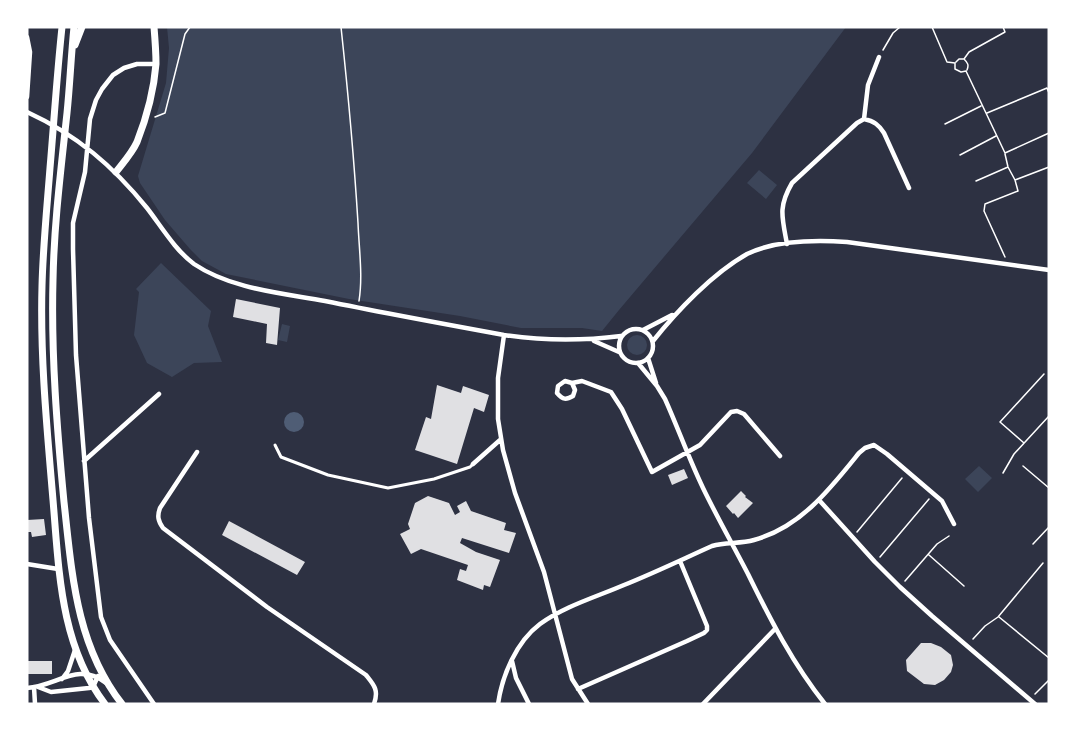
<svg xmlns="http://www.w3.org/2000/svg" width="1076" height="731" viewBox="0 0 1076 731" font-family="Helvetica,sans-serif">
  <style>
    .green { fill: #3c4559 }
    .water { fill: #4f5d75 }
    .building { fill: #e0e0e3 }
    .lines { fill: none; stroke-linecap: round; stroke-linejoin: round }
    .path { stroke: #fff; stroke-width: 1.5 }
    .pedestrian { stroke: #fff; stroke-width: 3 }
    .minor { stroke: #fff; stroke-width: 4.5 }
    .primary { stroke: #fff; stroke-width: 7 }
  </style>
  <rect width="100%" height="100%" fill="#2d3142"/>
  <path class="green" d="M167 27H846L752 153 619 310 602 331 582 328H521L460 316 349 299 226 274 202 261 190 249 165 220 140 183 138 176 166 83 169 48Z
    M759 170 777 185 766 199 747 183Z
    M161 263 211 311 208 326 222 362 194 363 172 377 147 363 134 335 139 292 136 289Z
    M282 324 290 326 287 342 278 340Z
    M627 345a10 10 0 1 1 20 0a10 10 0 1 1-20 0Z
    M979 466 992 478 978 492 965 479Z"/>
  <path class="water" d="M284 422a10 10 0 1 1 20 0a10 10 0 1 1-20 0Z"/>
  <path class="building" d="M236 299 280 308 277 345 266 343 267 324 233 317Z
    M437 385 461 393 463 386 489 395 484 412 474 408 457 464 415 450 426 417 431 419Z
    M684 469 688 478 672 485 668 475Z
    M741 491 746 496 745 497 753 503 738 518 734 513 733 514 726 506Z
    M428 496 449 503 455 515 460 512 457 506 466 501 471 511 506 523 504 530 516 533 509 553 462 538 460 543 476 552 500 560 490 587 484 585 483 590 457 580 460 569 466 571 468 565 421 549 411 554 400 534 410 529 408 524 415 503Z
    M44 519 46 535 32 537 31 532H27V520Z
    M229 521 305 562 297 575 222 535Z
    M921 643H931L941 647 951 655 953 665 951 672 944 680 935 685 924 684 907 671 906 660Z
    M27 661H52V674H27Z"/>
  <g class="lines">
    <path class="path" d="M341 27C348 92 354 158 358 223 359 249 363 276 359 301
      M932 27 947 62 955 63V69L961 72 966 71 1005 153 1049 133
      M883 50 893 33 900 27
      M964 59C968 63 969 65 967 70
      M956 62 959 59H964L969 52 1005 32 1003 27
      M987 113 1047 88 1049 93
      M155 117 165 113 185 34 190 27
      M945 124 981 106
      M1005 154 1008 167 1015 180 1049 167
      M960 155 996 136
      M976 181 1008 167
      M1005 257 984 211 985 204 1018 191 1015 180
      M1024 443 1000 422 1044 374
      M1023 466 1049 488
      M1003 473 1014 454 1049 416
      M857 532 902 478
      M1033 544 1049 527
      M929 555 964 586
      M880 557 929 499
      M905 581 937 544 949 536
      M999 617 1049 658
      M973 639 985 626 998 617 1043 563
      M1035 694 1049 680"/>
    <path class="pedestrian" d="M275 445 281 457 328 475 388 488 434 479 470 467 473 464"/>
    <path class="minor" d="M27 37 30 52 27 97
      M27 112C77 135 113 166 147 208 161 226 175 250 194 264 231 289 281 293 325 301 384 313 444 324 504 335 544 341 582 341 621 336
      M864 119 868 85 879 57
      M787 244C782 217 778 207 792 183L857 123 864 119C874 121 879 125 884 133L909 188
      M619 346a17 17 0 1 1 34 0a17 17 0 1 1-34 0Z
      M643 330 672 315
      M504 335 498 378V419L503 450 515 493 544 572 572 679 588 704
      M594 341 619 352
      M653 341C677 311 713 273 747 254 775 240 816 240 847 242L1049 270
      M648 358 656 383
      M638 363 657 386 665 399C678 428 689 459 703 488 717 517 733 545 748 574 770 619 793 664 825 704
      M572 383 575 390 573 396C566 400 563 400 557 393L558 386 565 381 572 383 582 381 611 392 622 409 652 472 700 445 731 412 737 411 744 414 780 456
      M197 452 160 508C157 516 158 521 163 528L267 607 366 675C374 685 379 690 374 704
      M84 461 159 394
      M473 464 500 440
      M819 500 875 562 900 587 932 616 1035 704
      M27 564 58 569
      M512 661 516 678 529 704
      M62 679 68 671 75 650
      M34 687 35 704
      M38 687 51 692 89 688 93 687 98 676
      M27 688C57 686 78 661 106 683
      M578 689 687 641 704 633 707 630V626L680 561
      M154 704 110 640 101 617 89 518 76 355 73 249V223L85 172 90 119 96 100 102 89 113 75 124 68 137 64H156
      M498 704C502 676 516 642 540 624 565 606 596 597 624 585 654 573 683 559 712 546 726 542 740 544 754 540 801 527 830 489 859 453L865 448 874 445 887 454 942 501 954 524
      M703 704 775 629"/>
    <path class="primary" d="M62 27C57 74 54 121 50 168 47 207 43 246 42 286 40 357 47 429 53 500 59 570 60 645 105 704
      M74 27C71 56 70 84 67 113 61 169 54 224 53 280 51 354 57 429 64 502 72 574 76 645 122 704
      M75 45 82 27
      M116 172C123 163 132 153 137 142 146 119 154 89 156 64 156 52 155 39 154 27"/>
  </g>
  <rect width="1076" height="731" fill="none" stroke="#ffffff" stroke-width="57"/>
</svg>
